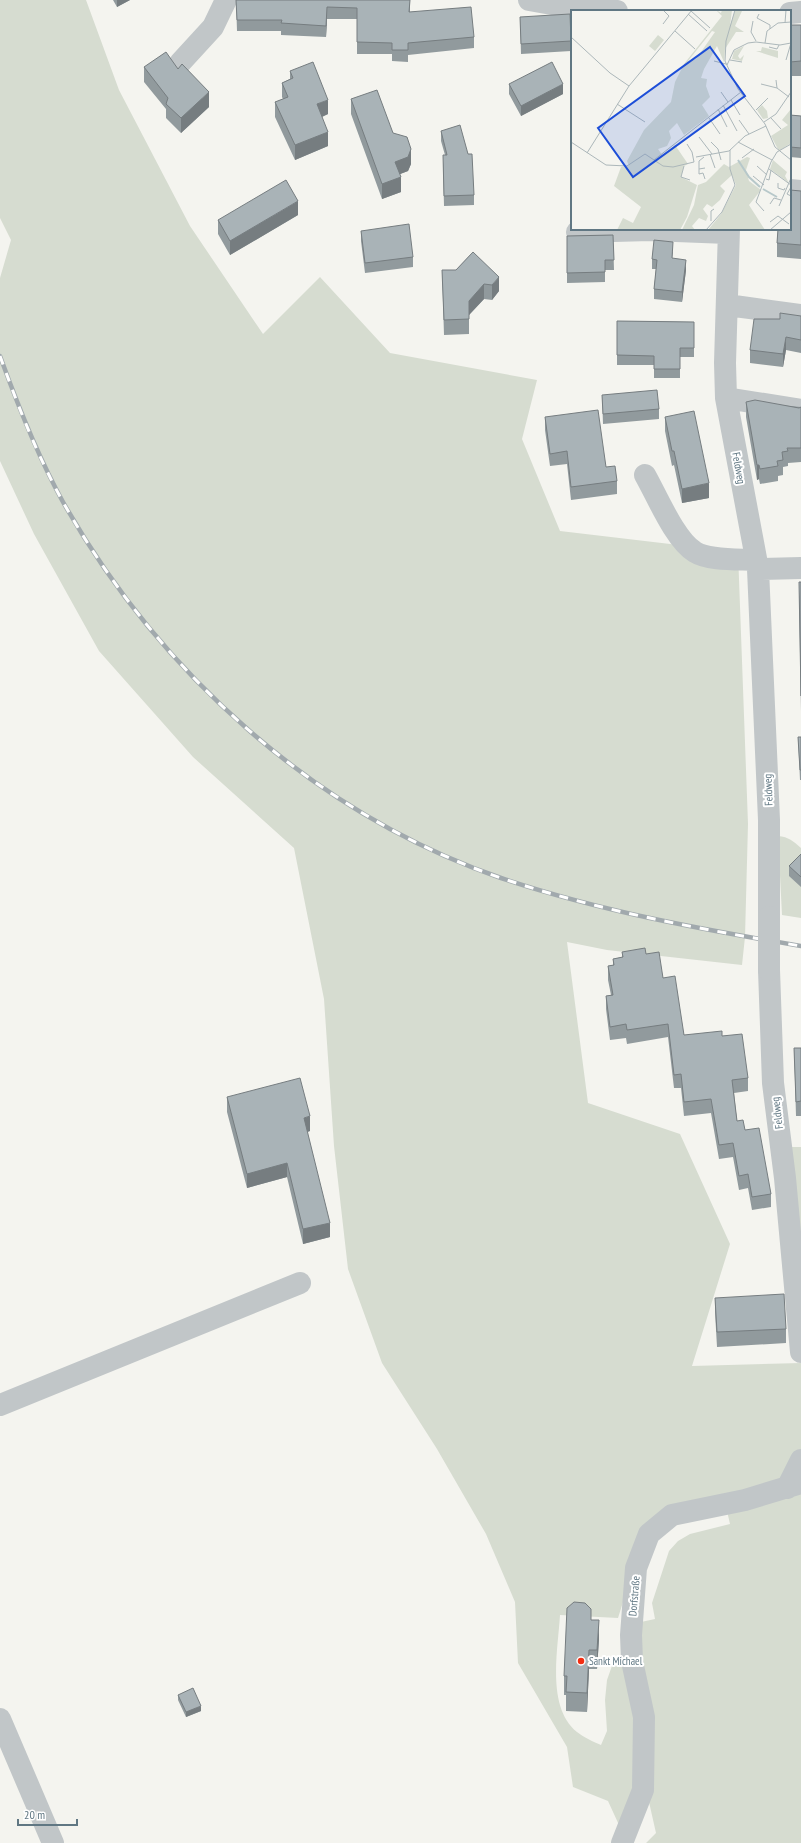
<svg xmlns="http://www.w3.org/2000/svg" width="801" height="1843" viewBox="0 0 801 1843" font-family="'PT Sans Narrow',sans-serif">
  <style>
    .green { fill: #d6dcd0; fill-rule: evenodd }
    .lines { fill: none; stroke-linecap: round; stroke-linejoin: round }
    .minor { stroke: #c1c6c8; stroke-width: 22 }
    .rail-casing { stroke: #a1a9ad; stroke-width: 4.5 }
    .rail { stroke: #fff; stroke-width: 3; stroke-dasharray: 9; stroke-linecap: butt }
    .minor-bridge { stroke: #c1c6c8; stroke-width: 22 }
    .wall { fill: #919a9d }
    .shaded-wall { fill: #767d80 }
    .building { fill: #a9b3b7; stroke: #767d80 }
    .poi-dot { fill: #f32d11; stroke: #fff; stroke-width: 1.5 }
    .labels { text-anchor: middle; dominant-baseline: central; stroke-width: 4; stroke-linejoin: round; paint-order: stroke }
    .street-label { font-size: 11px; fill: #607783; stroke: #fff }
    .poi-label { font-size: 11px; fill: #607783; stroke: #fff; text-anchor: start }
    .inset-river { fill: none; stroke: #b7c8ca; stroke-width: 2 }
    .inset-road { fill: none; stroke: #acb7ba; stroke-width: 1 }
    .view { fill: #1d4ed8; fill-opacity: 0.15; stroke: #1d4ed8; stroke-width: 2 }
    .inset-edge { fill: none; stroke: #607783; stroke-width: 2 }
  </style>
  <rect width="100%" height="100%" fill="#f4f4ef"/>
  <path class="green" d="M0 0H86L119 90 190 226 263 334 320 277 390 353 537 380 522 439 560 531 738 552 748 824 745 937 742 965 607 950 567 942 588 1103 680 1134 730 1244 692 1366 801 1363V1843H646L656 1833 649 1802 619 1825 608 1801 573 1787 567 1747 518 1663 515 1602 486 1534 437 1449 382 1363 348 1269 334 1146 324 999 294 848 193 757 99 651 34 534 0 461V278L11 240 0 218ZM727 1511 730 1524 690 1534 678 1541 669 1551 652 1603 655 1619 641 1622 632 1661 613 1663 607 1680 605 1700 607 1731 601 1745C594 1742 583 1737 577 1732 546 1707 558 1650 560 1615L618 1618 634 1567 671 1512Z
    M778 836C789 837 793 841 801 848V918L782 915Z
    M787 1147H801V1320Z"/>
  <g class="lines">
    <path class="minor" d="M529 0 563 6 617 11
      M790 13 801 12
      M180 63 213 27 226 0
      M790 190 801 191
      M729 229 725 363 726 398 758 569 769 820V917
      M577 232 650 230 728 233
      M727 305 801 315
      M726 398 801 410
      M645 475C657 496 675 540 695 552 709 561 739 559 756 560
      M758 569 801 568
      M769 970 773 1083 785 1178 801 1352
      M0 1405 300 1283
      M787 1488 801 1460
      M0 1719 53 1843
      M622 1843 643 1790 644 1717 632 1661 631 1635 636 1568 649 1534 672 1515 745 1500 801 1483"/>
    <g class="rail-casing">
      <path id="rail" d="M0 356C18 406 37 455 63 502 159 672 315 814 501 878 599 911 700 929 801 946"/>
    </g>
    <use href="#rail" class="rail"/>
    <path class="minor-bridge" d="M769 970V917"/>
  </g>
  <path class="wall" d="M113 0H130L117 7Z
    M236 0H410V12L474 37V48L408 55V62L392 61V54H357V19H327L326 37 281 35V31H237Z
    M520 17 571 41V51L521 54Z
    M790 25H801V76H790Z
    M144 67 178 69 209 107 181 133 166 118V109L144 82Z
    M290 71 328 114 322 117 328 146 295 160 275 117V102L283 99 282 97V83L290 79Z
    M509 84 563 94 521 116 509 94Z
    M351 99 411 164 408 171 400 174 401 192 382 199 351 114Z
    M790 115 801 116V158L790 157Z
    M441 131 474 195V205L444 206 443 165 445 155 441 141Z
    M801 191V259L777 257V243L778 230 766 229H790Z
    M298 215 230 255 218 234V220Z
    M361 231 413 257V267L365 273 361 241Z
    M613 235 614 270H605V282L567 283V236Z
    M473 252 499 291 492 300 484 299 469 315V334L444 335 442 270H456Z
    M673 252 672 258 686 270 682 302 654 299V289L656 269H652V259Z
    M801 316V353L786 350 783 367 750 363V350L780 319Z
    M617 321 694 322V357H680V378H654V365H617Z
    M602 395 659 409V419L603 424Z
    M746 402 801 407V462L788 463V466L783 467V475L778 476V481L760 484 759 479 757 480 746 417Z
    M545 417 606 467 617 481V494L571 500 567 464 550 466 545 430Z
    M665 417 709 498 682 503 674 465 672 466 665 431Z
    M801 582V711L799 597Z
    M798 737H801V780H800Z
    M801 854V887L789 876V866Z
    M622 952 646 954 663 978 684 1035 722 1036 748 1078V1091L734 1093 737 1121 745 1130 771 1194V1207L752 1210 748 1188 739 1190 733 1157 719 1159 711 1113 684 1116 681 1088H674L668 1037 627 1044 626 1038 610 1040 606 1009V996L611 995 608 980V966L613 965V959L622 957Z
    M794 1048H801V1116H796Z
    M227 1097 310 1131 307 1132 330 1237 303 1244 287 1177 247 1188 227 1112Z
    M715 1298 786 1329V1343L717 1347 715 1312Z
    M591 1620 599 1639 597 1669H589L587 1712 566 1711V1695H564V1676Z
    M178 1695 201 1711 186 1717 178 1700Z"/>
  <path class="shaded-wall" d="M117 0H130L117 7Z
    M327 7V19L326 37V26Z
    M563 84V94L521 116V106Z
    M209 92V107L181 133V118Z
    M328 100V114L317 119V104Z
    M328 132V146L295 160V145Z
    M411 149V164L408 171 395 176V162Z
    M401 177V192L382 199V184Z
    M298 201V215L230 255V241Z
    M686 260V270L682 302V292Z
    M499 277V291L492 300V285Z
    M484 284V299L469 315V301Z
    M786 337V350L783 367V354Z
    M757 465H759V479L757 480Z
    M709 483V498L682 503V489Z
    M310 1116V1131L304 1133V1118Z
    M287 1163V1177L247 1188V1174Z
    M330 1223V1237L303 1244V1229Z
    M599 1620V1639L597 1669V1650Z
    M589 1650V1669L587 1712V1693Z
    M201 1706V1711L186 1717V1712Z"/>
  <path class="building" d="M236 0H410L409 12 471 7 474 37 408 43V50H392V43L357 42V8L327 7 326 26 281 23 282 20H237Z
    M570 14 571 41 521 44 520 17Z
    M790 25H801V61L790 62Z
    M166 52 178 69 182 64 209 92 181 118 166 104 168 98 144 67Z
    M313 62 328 100 317 104 328 132 295 145 275 102 288 97 282 83 293 78 290 71Z
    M552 62 563 84 521 106 509 84Z
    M377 90 393 133 407 137 411 149 408 157 395 162 401 177 382 184 351 99Z
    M790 115 801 116V148L790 147Z
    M460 125 468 154H472L474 195 444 196 443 155H447L441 131Z
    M286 180 298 201 230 241 218 220Z
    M790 190 801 191V245L777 243 778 229H790Z
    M409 224 413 257 365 263 361 231Z
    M613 235 614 260H605V272L567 273V236Z
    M654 240 673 242 672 258 686 260 682 292 654 289 657 260 652 259Z
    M473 252 499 277 492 285 484 284 469 301V319L444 320 442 270H456Z
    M780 313 801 316V340L786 337 783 354 750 350 754 319H780Z
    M617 321 694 322V348H680V369H654V356L617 355Z
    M657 390 659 409 603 414 602 395Z
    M755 400 799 408 801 407V448H787L788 451 782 452 783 460 777 461 778 466 760 469 759 465H757L746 402Z
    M598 410 606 467 615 466 617 481 571 487 567 451 550 454 545 417Z
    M694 411 709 483 682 489 674 451H672L665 417Z
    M799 582H801V696Z
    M798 737H801V770H800Z
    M801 854V877L789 866Z
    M645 948 646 954 659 952 663 978 675 976 684 1035 722 1031V1036L742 1034 748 1078 732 1080 737 1121 743 1120 745 1130 759 1128 771 1194 752 1197 748 1174 739 1176 733 1143 719 1145 711 1099 684 1102 681 1074 674 1075 668 1024 627 1030 626 1024 610 1027 606 996 613 995 608 966 614 965 613 959 623 957 622 952Z
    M794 1048H801V1101L796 1102Z
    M300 1078 310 1116 304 1118 330 1223 303 1229 287 1163 247 1174 227 1097Z
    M784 1294 786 1329 717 1332 715 1298Z
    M574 1602 585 1603 591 1609V1620H599L597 1650H589L587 1693 566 1692 567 1676H564L567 1608Z
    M193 1688 201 1706 186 1712 178 1695Z"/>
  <circle class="poi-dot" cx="581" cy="1661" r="4"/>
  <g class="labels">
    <g class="street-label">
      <text transform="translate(739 468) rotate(80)">Feldweg</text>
      <text transform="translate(768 790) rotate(-92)">Feldweg</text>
      <text transform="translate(777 1113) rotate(-97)">Feldweg</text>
      <text transform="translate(634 1596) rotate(-85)">Dorfstraße</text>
    </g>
    <g class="poi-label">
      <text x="589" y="1661">Sankt Michael</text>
    </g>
  </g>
  <g transform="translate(571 10)">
    <rect width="220" height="220" fill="#f4f4ef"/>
    <path d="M145 0 150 3 151 0H161L159 16 164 0H183L171 1 164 16 173 22H165L154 39 153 52 146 36 133 59 130 68 136 69 135 76 139 87 131 95 138 106 113 125 106 113 98 121 100 128 96 136 87 139 92 146 104 135 117 154 113 156 110 167 126 175 116 207 109 220H46L52 208 62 213 70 197 43 176 50 157 58 156 56 151 73 120 100 92 104 72 113 54 151 6ZM141 21 144 22 125 49 117 51ZM87 25 93 30 84 41 78 36ZM173 36 167 46 169 49 173 45 171 51 161 49 163 41ZM191 37 207 41V48L185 41H190ZM191 95 196 101 197 108 192 109 186 100ZM220 99V133L208 141 200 126 217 115 211 110ZM176 147 179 148 175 160 178 171 190 180 178 195 194 220H137L150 204 165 175 161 165 149 176 154 181 149 190 141 197 136 194 132 199 137 206 135 211 128 208 121 216 124 220H111L123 195 127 175 135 172 153 154 158 157ZM202 150 216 162 214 166 218 173 199 159Z" fill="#d6dcd0" fill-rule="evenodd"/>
    <path class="inset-river" d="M167 150 178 167 189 177M192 179 206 187"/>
    <path class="inset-road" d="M92 0 98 6 92 14M164 0 155 31 154 51 167 79 194 114 204 137 220 150M120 1 139 18M117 4 136 21M188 4 186 8 199 15V19M182 11 180 22 185 31M214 13 215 0M104 21 124 39M0 27 39 63 58 76M194 33 196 21 207 13 220 12M198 37 206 39 208 35M159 50 171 52M215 50 220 33M143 51 155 54M156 55 163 40 177 33 185 32 209 35 220 33M205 70 206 78 218 87M190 74 206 78M150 82 157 92M160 90 169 105M46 94 74 112M152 95 166 121M147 99 156 117M185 100 197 88M138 108 149 124M200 108 210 119M168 110 178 124M193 112 205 104 220 82M128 127 141 144M0 132 35 155 56 156 74 144 92 156 102 157 123 152 121 142 116 134M140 132 147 139 150 150M167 132 201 150M16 143 58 76 121 0M139 144 144 158M125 147 158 141 174 126 195 116M133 147 128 151V159L134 158M171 148 183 139M83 150 170 82M113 156 110 167 119 170M186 156 196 165M128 159V164L132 163 134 169M198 159 220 175M182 166 193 175M195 169 198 170 200 160M207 173V178L213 180 214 178M220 177 216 184 220 186M199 194 203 188 210 190M208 196 220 168M193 201 185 192 200 152 206 142 220 134M140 211V201L143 199M199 212 207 206 218 214M135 220 151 202 164 175 159 159V140M199 220 220 202"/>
    <path class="view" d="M139 37 174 86 62 167 27 118Z"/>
    <rect width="220" height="220" class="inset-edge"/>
  </g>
  <path d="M18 1819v6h59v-6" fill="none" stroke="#607783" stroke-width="2"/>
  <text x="24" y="1819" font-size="12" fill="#607783" stroke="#ffffff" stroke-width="3" paint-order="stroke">20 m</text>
</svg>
